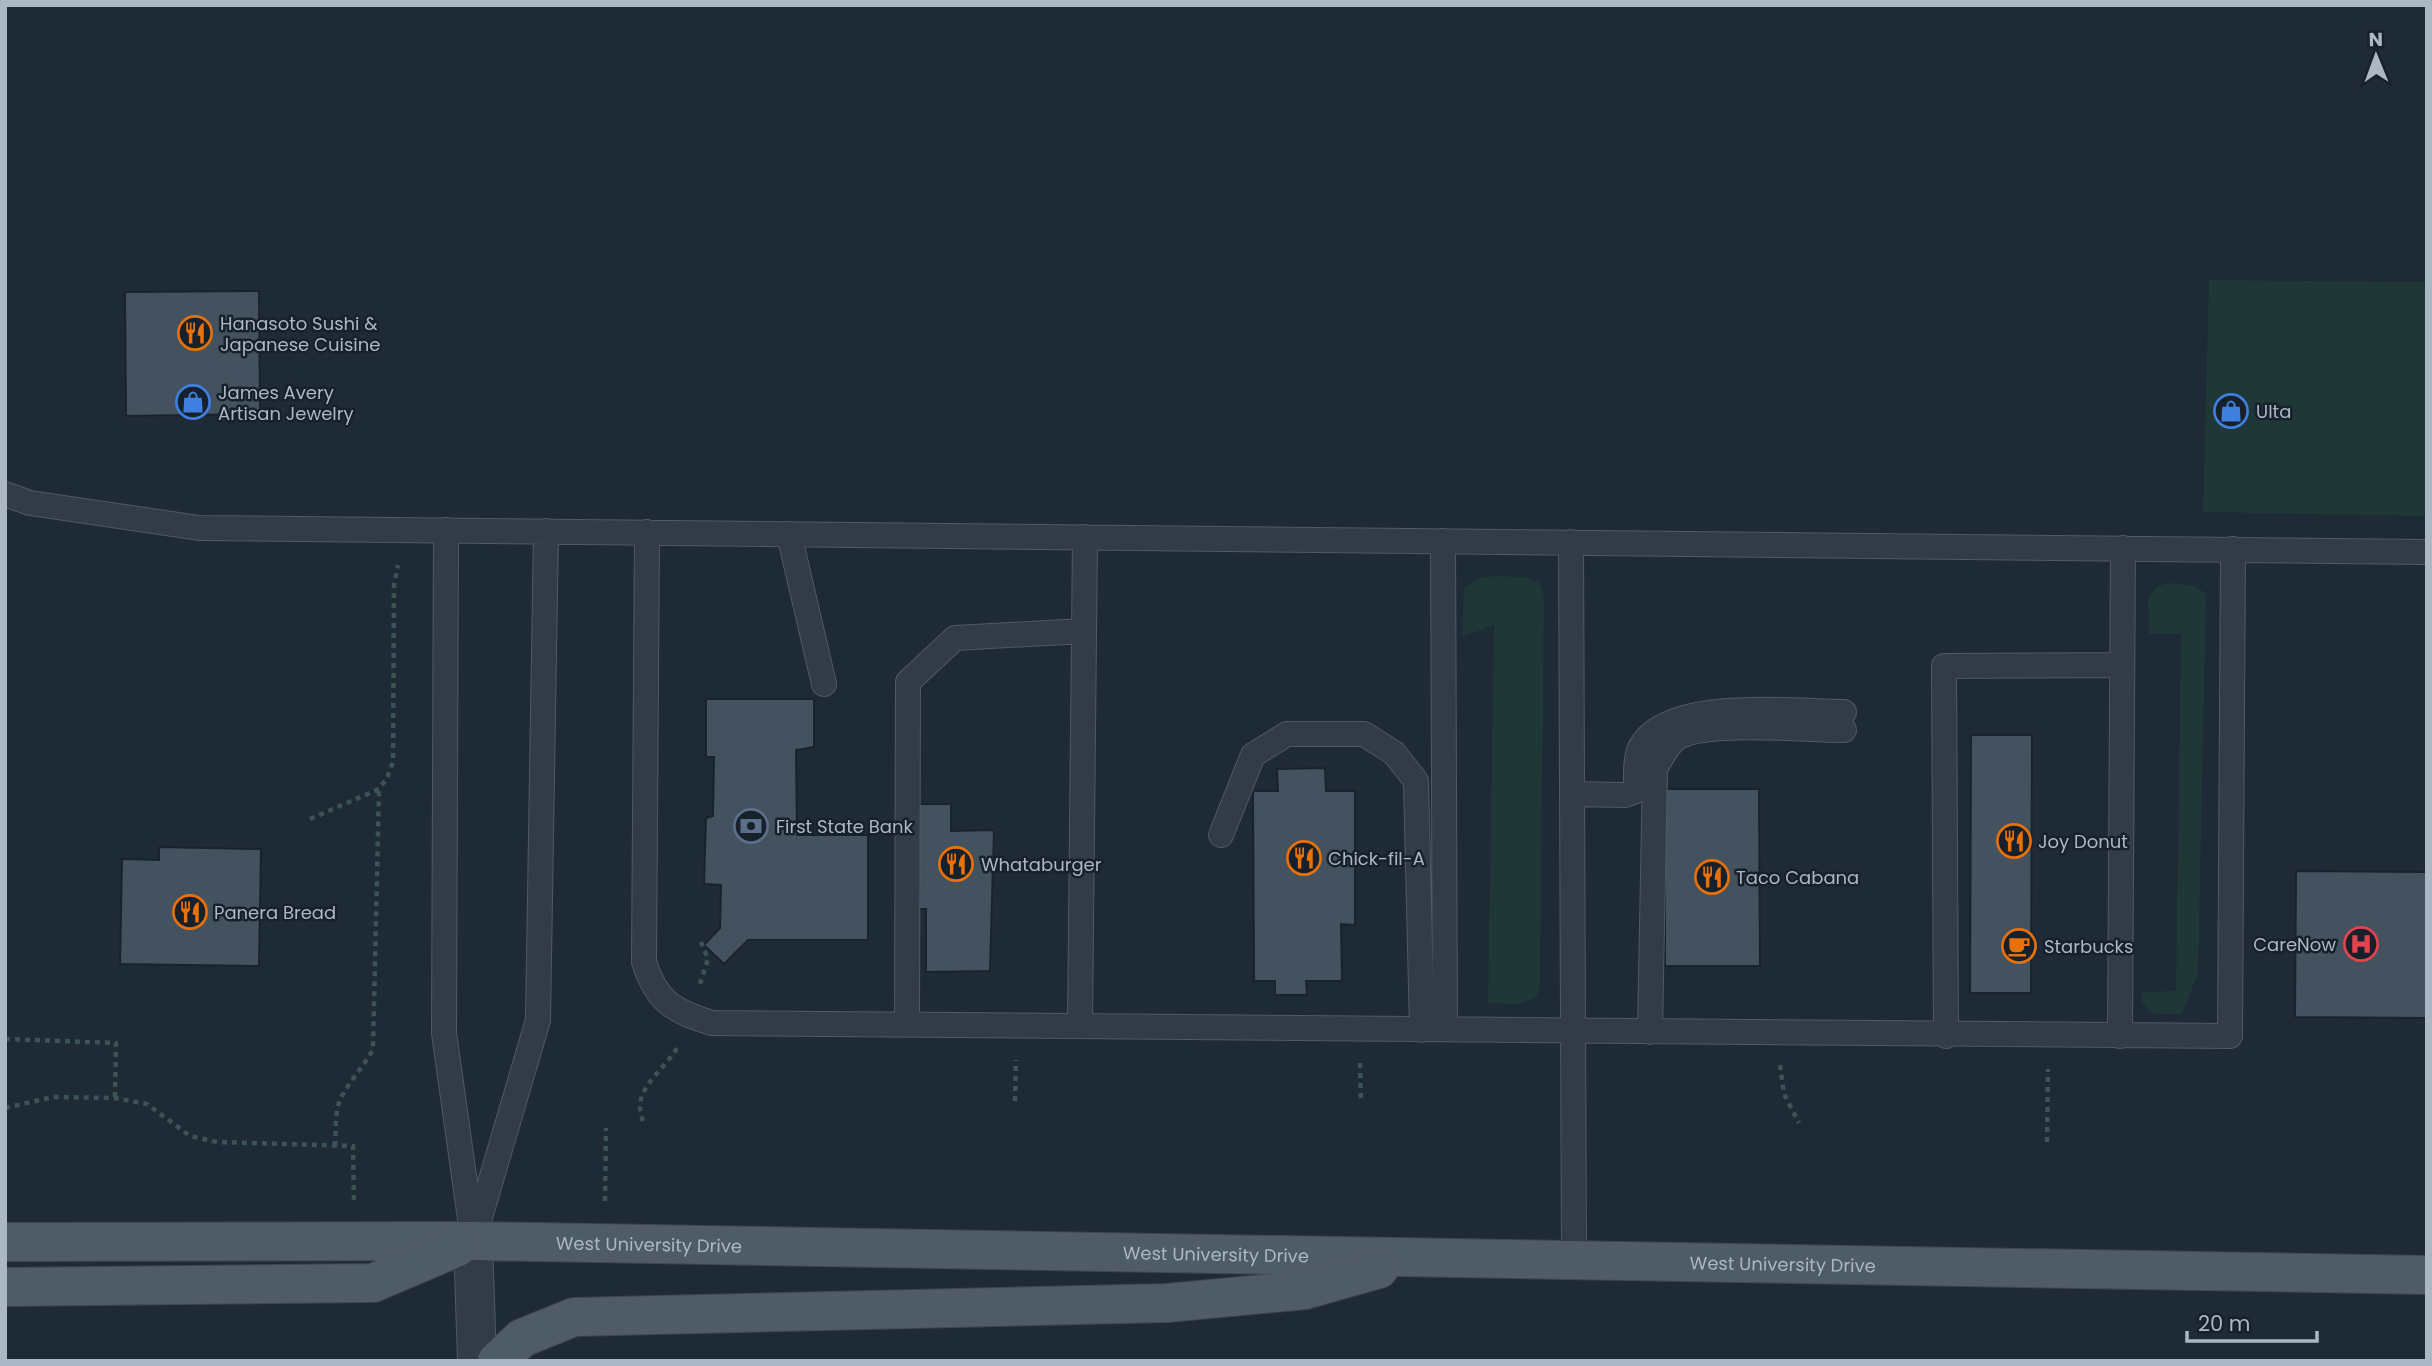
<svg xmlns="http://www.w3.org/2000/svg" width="2432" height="1366" viewBox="0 0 2432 1366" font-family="Poppins,sans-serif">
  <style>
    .green { fill: #203737 }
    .building { fill: #445260; stroke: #19232d; stroke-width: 2 }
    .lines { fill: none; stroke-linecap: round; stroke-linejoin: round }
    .service-casing { stroke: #4f5a65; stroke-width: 26 }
    .tertiary-casing { stroke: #4f5a65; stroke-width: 40 }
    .primary-casing { stroke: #3b4550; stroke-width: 40 }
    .path { stroke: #3d5455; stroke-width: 4.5; stroke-dasharray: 5 5; stroke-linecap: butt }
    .service { stroke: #313c47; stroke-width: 24 }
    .tertiary { stroke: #313c47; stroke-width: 38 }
    .primary { stroke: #4f5b67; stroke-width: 38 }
    .labels { text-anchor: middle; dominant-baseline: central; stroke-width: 5; stroke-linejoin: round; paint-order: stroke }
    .poi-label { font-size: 18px; fill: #abb7c4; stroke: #17212b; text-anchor: start }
    .street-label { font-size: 18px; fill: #abb7c4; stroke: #17212b }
  </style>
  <rect width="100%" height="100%" fill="#1e2a36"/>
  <path class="green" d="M2209 280 2427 282V516L2203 512Z
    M1496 576 1525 577 1539 582 1544 597 1540 986 1536 998 1518 1004 1488 1003 1494 625 1462 637 1464 588 1479 578Z
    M2169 583 2195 586 2206 594 2198 973 2182 1014H2155L2148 1010 2142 1002V992L2176 991 2181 634H2149L2148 598 2158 586Z"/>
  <path class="building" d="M259 291 260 414 126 416 125 292Z
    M706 699H814V747L796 750 797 835H868V940H748L724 964 704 945 720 928 721 885 704 884 706 818 713 816 714 757H706Z
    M1971 735H2032L2031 993H1970Z
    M1325 768 1326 791H1355V925L1341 924 1342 981H1306L1307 995H1275V981H1254L1253 791H1278L1277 769Z
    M1665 789H1759L1760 966H1665Z
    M917 804H951V831L994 830 990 971 926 972V909H918Z
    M159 847 261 849 259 966 120 964 122 859 159 860Z
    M2296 871 2427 872V1018L2295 1017Z"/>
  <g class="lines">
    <g class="service-casing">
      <path id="service" d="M5 494 30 503 199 528 2427 552
        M446 530 444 1033 472 1233
        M647 532 644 962C657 1002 673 1011 712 1023L2230 1036 2233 549
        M789 534 824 684
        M1443 541 1445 1029
        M1571 542 1574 1260
        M1572 794 1625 795 1636 791C1636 779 1635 759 1640 748 1665 696 1795 712 1844 712
        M1221 835 1253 755 1287 734H1364L1394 753 1416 781 1422 1030
        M907 1023 908 682 955 638 1084 631
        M1080 1025 1085 537
        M1650 1032 1655 769C1661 759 1667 745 1677 738 1704 720 1808 730 1844 730
        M1946 1036 1944 666 2122 665
        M2120 1036 2123 548
        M473 1241 538 1020 546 531"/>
    </g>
    <g class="tertiary-casing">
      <path id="tertiary" d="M473 1241 477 1361"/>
    </g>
    <g class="primary-casing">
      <g id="primary">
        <path id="s1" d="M5 1242 473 1241 2427 1275"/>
        <path d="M5 1287 373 1283 458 1247"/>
        <path d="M497 1361 522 1338 574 1317 1167 1303 1305 1290 1379 1269"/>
      </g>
    </g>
    <path class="path" d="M310 819 379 789 387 778 393 762 394 585 398 565
      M700 984 708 959 701 942
      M5 1039 116 1043 115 1098
      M1360 1063 1361 1101
      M1780 1065 1784 1094 1799 1123
      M1015 1101 1016 1060
      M5 1108 53 1097 115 1098 147 1104 190 1136 217 1142 353 1146 354 1201
      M643 1121C630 1090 663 1072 677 1048
      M2047 1142 2048 1069
      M335 1146C336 1134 335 1118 338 1106 344 1086 363 1069 373 1049L379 789
      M605 1201 606 1128"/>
    <use href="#service" class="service"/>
    <use href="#tertiary" class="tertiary"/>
    <use href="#primary" class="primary"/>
  </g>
  <defs>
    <g id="restaurant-ring" transform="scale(1.75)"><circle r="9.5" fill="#17212b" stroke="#e8710a" stroke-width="1.5"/><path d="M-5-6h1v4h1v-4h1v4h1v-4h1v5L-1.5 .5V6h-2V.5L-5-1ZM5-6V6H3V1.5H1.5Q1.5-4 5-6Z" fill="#e8710a"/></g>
    <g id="shop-ring" transform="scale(1.75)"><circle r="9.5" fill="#17212b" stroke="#3f7fe0" stroke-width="1.5"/><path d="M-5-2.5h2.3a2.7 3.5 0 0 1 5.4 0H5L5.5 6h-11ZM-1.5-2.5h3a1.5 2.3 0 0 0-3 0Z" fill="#3f7fe0"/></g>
    <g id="bank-ring" transform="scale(1.75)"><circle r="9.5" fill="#17212b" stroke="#5c6f8a" stroke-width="1.5"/><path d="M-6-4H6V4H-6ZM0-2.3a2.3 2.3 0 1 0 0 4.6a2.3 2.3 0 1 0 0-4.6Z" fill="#5c6f8a"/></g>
    <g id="hospital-ring" transform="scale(1.75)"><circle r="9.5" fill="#17212b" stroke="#e0444e" stroke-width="1.5"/><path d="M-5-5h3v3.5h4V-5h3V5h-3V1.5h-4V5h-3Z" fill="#e0444e"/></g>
    <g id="cafe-ring" transform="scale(1.75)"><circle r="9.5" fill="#17212b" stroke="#e8710a" stroke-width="1.5"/><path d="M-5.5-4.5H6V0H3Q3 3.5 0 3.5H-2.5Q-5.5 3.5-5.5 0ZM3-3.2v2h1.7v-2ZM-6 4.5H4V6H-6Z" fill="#e8710a"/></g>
  </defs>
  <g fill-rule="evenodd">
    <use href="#restaurant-ring" x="195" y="333"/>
    <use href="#shop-ring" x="193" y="402"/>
    <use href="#shop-ring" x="2231" y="411"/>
    <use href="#bank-ring" x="751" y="826"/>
    <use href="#restaurant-ring" x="2014" y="841"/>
    <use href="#restaurant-ring" x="1304" y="858"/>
    <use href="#restaurant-ring" x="956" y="864"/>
    <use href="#restaurant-ring" x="1712" y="877"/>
    <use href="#restaurant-ring" x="190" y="912"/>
    <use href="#hospital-ring" x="2361" y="944"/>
    <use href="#cafe-ring" x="2019" y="946"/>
  </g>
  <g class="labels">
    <g class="poi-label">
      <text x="220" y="323">Hanasoto Sushi &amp;<tspan x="220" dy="21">Japanese Cuisine</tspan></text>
      <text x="218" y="392">James Avery<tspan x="218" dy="21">Artisan Jewelry</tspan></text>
      <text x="2256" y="411">Ulta</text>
      <text x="776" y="826">First State Bank</text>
      <text x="2038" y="841">Joy Donut</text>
      <text x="1328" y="858">Chick-fil-A</text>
      <text x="981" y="864">Whataburger</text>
      <text x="1736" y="877">Taco Cabana</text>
      <text x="214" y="912">Panera Bread</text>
      <text x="2336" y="944" text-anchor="end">CareNow</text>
      <text x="2044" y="946">Starbucks</text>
    </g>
    <g class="street-label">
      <text stroke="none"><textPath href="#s1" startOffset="644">West University Drive</textPath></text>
      <text stroke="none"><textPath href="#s1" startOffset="1211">West University Drive</textPath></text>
      <text stroke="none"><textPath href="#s1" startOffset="1778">West University Drive</textPath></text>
    </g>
  </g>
  <rect width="2432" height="1366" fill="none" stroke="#abb7c4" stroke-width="14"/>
  <g transform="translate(2376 56) rotate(359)" stroke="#17212b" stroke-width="5" paint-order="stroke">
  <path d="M0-5L12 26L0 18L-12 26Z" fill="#abb7c4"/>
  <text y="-10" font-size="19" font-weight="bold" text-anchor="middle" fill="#abb7c4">N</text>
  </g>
  <path d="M2187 1331v10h130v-10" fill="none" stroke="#abb7c4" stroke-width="3.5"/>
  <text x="2198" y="1331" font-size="21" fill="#abb7c4" stroke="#17212b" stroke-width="5" paint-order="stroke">20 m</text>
</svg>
